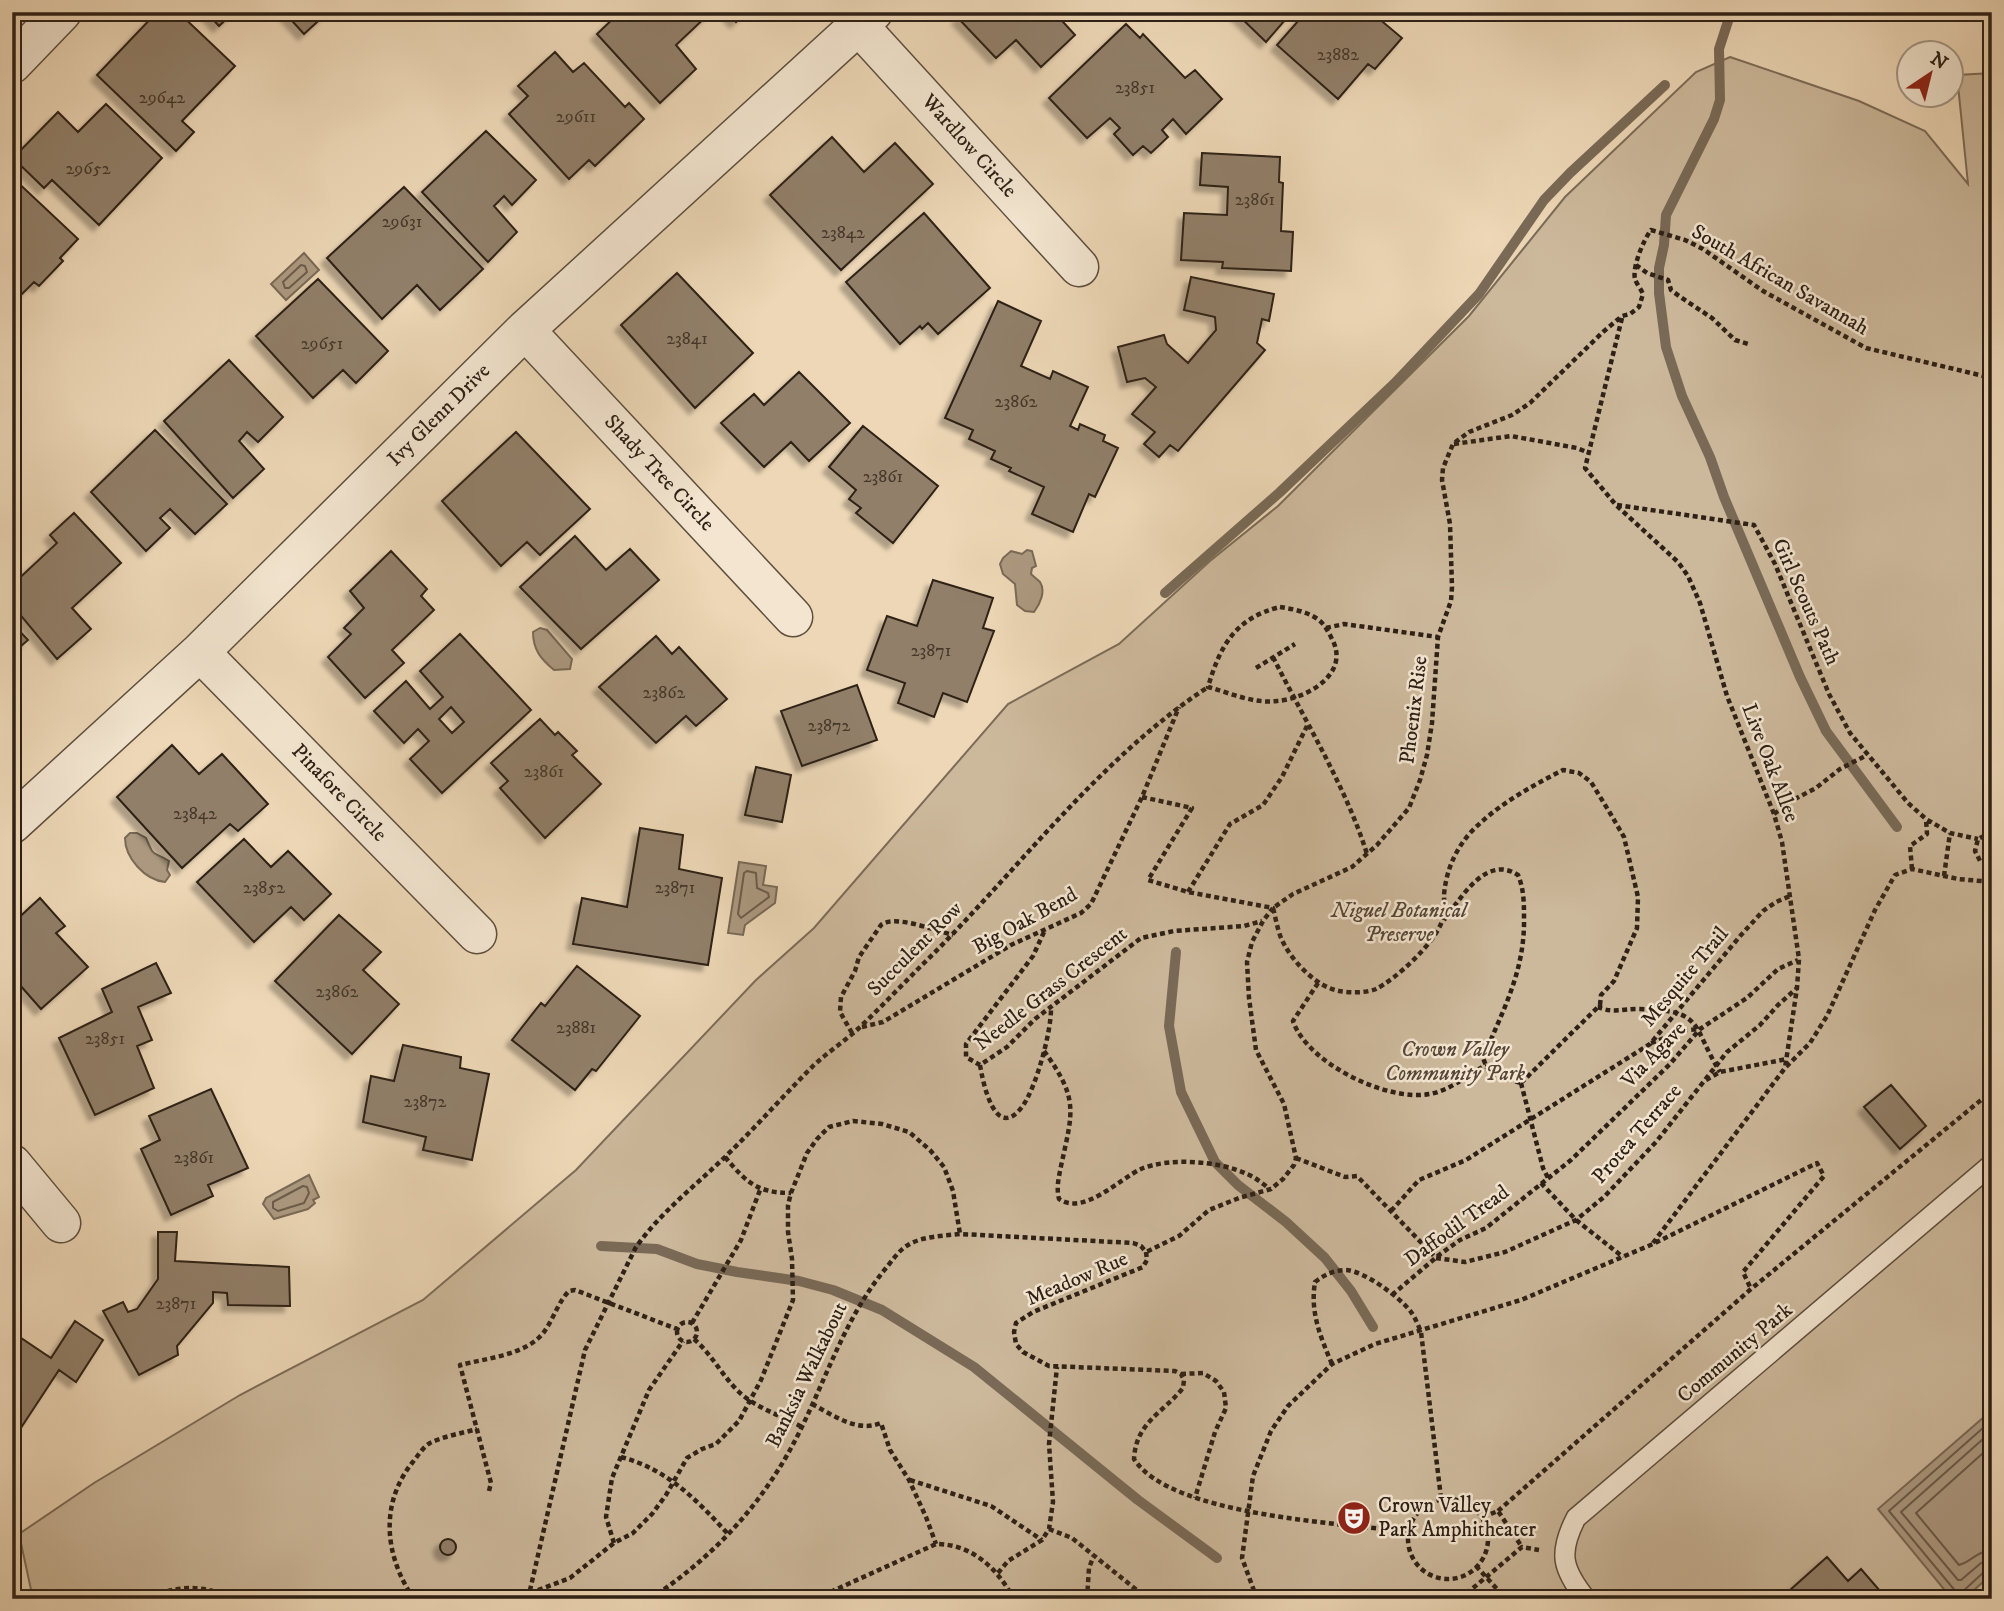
<svg xmlns="http://www.w3.org/2000/svg" width="2004" height="1611" viewBox="0 0 2004 1611" font-family="'IM FELL DW Pica',serif">
  <style>
    .green { fill: #ccb89b; stroke: #7c6c58; stroke-width: 2 }
    .water { fill: #ac9980; stroke: #796956; stroke-width: 2 }
    .lines { fill: none; stroke-linecap: round; stroke-linejoin: round }
    .shore { stroke: #6c5c4b; stroke-width: 2 }
    .stream { stroke: #796956; stroke-width: 10 }
    .building { fill: #917f69; stroke: #2d2016; stroke-width: 2; fill-rule: evenodd; filter: url(#shadow) }
    .lane-casing { stroke: #5d4e3e; stroke-width: 22 }
    .street-casing { stroke: #5d4e3e; stroke-width: 41 }
    .path { stroke: #2d2016; stroke-width: 4.5; stroke-dasharray: 5 3.5; stroke-linecap: butt }
    .lane { stroke: #f3e5d0; stroke-width: 19 }
    .street { stroke: #f3e5d0; stroke-width: 38 }
    .labels { text-anchor: middle; dominant-baseline: central; stroke-width: 5; stroke-linejoin: round; paint-order: stroke }
    .number-label { font-size: 18px; fill: #46382b }
    .street-label { font-size: 21px; fill: #2d2016; stroke: #f3e5d0 }
    .park-label { font-size: 21px; font-style: italic; fill: #554637; stroke: #f3e5d0 }
    .poi-label { font-size: 21px; fill: #2d2016; stroke: #f3e5d0; text-anchor: start }
  </style>
  <defs>
    <filter id="shadow"><feDropShadow dx="-6" dy="6" stdDeviation="2" flood-color="#0004"/></filter>
  </defs>
  <rect width="100%" height="100%" fill="#edd7b6"/>
  <filter id="stains"><feTurbulence type="fractalNoise" baseFrequency=".00286" numOctaves="4"/><feColorMatrix values="0 0 0 0 .2 0 0 0 0 .09 0 0 0 0 .02 0 0 0 .5 -.17"/></filter>
  <radialGradient id="worn" r=".72"><stop offset=".6" stop-color="#630" stop-opacity="0"/><stop offset="1" stop-color="#630" stop-opacity=".3"/></radialGradient>
  <path class="green" d="M1730 57 1859 101 1925 131 1968 184 1957 75 1992 73V1599H33L19 1534 94 1483 240 1395 423 1300 576 1170 756 980 814 928 1008 704 1119 644 1210 561 1278 506 1469 316 1565 197 1696 72Z"/>
  <path class="water" d="M304 253 319 270 286 300 271 284Z
    M1027 550 1032 551 1036 566 1032 568 1031 574C1034 577 1037 579 1040 582 1046 591 1040 604 1034 612L1025 611 1017 605 1015 584 1003 574 1000 564 1003 558 1011 551 1022 554Z
    M540 628 547 630 572 659 570 669 554 670C541 659 533 650 533 632Z
    M130 833H137L146 838C155 859 151 850 169 861L167 870 170 875 165 882C145 880 125 858 125 838Z
    M739 862 766 866 763 885 777 887 775 903 745 925 743 935 728 933Z
    M309 1175 319 1197 313 1200 315 1203 308 1209 274 1219 263 1204 266 1198Z
    M1992 1410V1574L1964 1599H1952L1878 1509Z"/>
  <g class="lines">
    <path class="shore" d="M301 265 305 266 307 272 289 288H285L283 282Z
      M747 871 756 873 757 888 768 893 769 897 741 918 738 914 744 873Z
      M303 1186 307 1187 309 1193 304 1203 278 1211 273 1208V1202Z
      M1992 1420 1889 1511 1957 1593H1961L1985 1571 1992 1570
      M1992 1431 1901 1512 1958 1580H1961L1981 1563 1992 1561
      M1992 1445 1916 1513 1959 1565C1971 1562 1977 1551 1992 1550"/>
    <path class="stream" d="M1731 12 1719 49 1720 100 1714 119 1666 215 1664 245 1659 268V293L1666 347 1682 396 1710 457 1724 497 1800 677 1826 731 1897 827
      M1165 593 1279 493 1395 383 1479 294 1544 200 1570 173 1665 85
      M1176 952 1169 1026 1181 1092 1215 1162 1238 1185 1286 1222 1325 1258 1351 1291 1373 1327
      M601 1246 657 1249 697 1264 737 1272 799 1281 833 1290 882 1310 974 1367 1138 1500 1217 1558"/>
  </g>
  <path class="building" d="M157 12H178L235 66 182 121 194 132 176 151 97 75Z
    M206 12H234L219 26Z
    M284 12H328L304 34Z
    M620 12H711L676 45 696 69 660 103 597 34Z
    M727 12H746L736 22Z
    M965 12H1054L1075 35 1041 67 1016 40 996 58 958 18Z
    M1235 12H1292L1266 42Z
    M1306 12H1371L1402 38 1375 69 1368 64 1338 99 1277 45Z
    M1126 24 1140 38 1143 34 1185 78 1195 70 1222 99 1186 134 1173 119 1162 130 1168 137 1151 153 1143 146 1133 155 1114 134 1120 128 1110 118 1087 138 1049 98Z
    M555 52 573 72 584 63 625 107 629 103 644 119 595 166 589 160 569 179 509 114 528 96 518 86Z
    M106 104 162 158 99 225 52 180 44 188 13 158 58 112 78 132Z
    M486 131 536 180 512 205 504 196 494 206 517 232 488 262 422 192Z
    M832 137 864 172 895 143 933 184 841 270 770 195Z
    M1202 153 1280 157 1279 182 1283 183 1281 231 1293 232 1291 271 1222 268 1223 262 1181 260 1184 213 1227 215 1228 187 1200 185Z
    M12 177 78 239 60 258 63 261 39 286 34 282 17 299 12 295Z
    M404 187 483 269 440 310 417 285 382 319 327 258Z
    M924 213 990 288 938 334 928 323 922 329 920 326 900 344 846 282Z
    M677 273 753 353 695 408 621 325Z
    M1191 277 1274 294 1269 321 1262 319 1257 343 1265 350 1178 451 1170 445 1159 457 1144 444 1155 432 1132 414 1156 387 1145 378 1127 382 1118 347 1164 335 1167 344 1188 363 1216 330 1215 317 1184 310Z
    M318 279 388 351 356 383 343 370 313 398 256 336Z
    M998 301 1041 321 1021 366 1050 379 1053 371 1088 387 1070 426 1078 430 1080 424 1105 435 1103 441 1118 448 1095 497 1089 494 1073 532 1032 514 1044 487 1009 471 1011 468 991 459 995 451 969 439 973 430 945 418Z
    M229 360 283 417 258 442 247 432 239 441 264 469 233 498 164 421Z
    M799 372 850 423 809 461 791 442 764 467 721 423 754 394 764 405Z
    M863 426 938 486 893 543 856 513 861 508 849 499 856 490 829 467Z
    M155 430 227 504 195 534 170 509 160 518 170 528 146 551 91 492Z
    M516 432 590 509 540 555 527 542 501 566 442 501Z
    M74 513 121 563 72 608 91 629 57 659 12 605V585L57 543 50 535Z
    M575 536 606 570 630 549 659 580 581 649 520 587Z
    M391 551 427 589 421 596 434 610 392 650 404 663 365 698 328 657 351 634 344 628 364 608 350 591Z
    M933 580 993 598 983 628 994 631 967 702 943 693 934 717 898 703 905 683 867 670 887 616 917 626Z
    M12 623 28 640 12 654Z
    M460 634 531 710 442 793 410 759 429 741 418 729 404 743 374 711 406 681 430 709 443 697 420 671ZM451 707 464 722 452 733 439 719Z
    M656 636 672 654 679 647 727 699 696 726 686 716 656 743 599 687Z
    M857 685 877 740 802 766 781 711Z
    M540 719 555 735 558 732 577 751 572 755 601 784 545 838 500 788 508 781 491 763Z
    M172 745 199 774 222 754 268 804 238 831 230 824 182 868 117 797Z
    M756 767 791 775 782 822 745 815Z
    M640 828 683 835 679 869 722 878 708 965 573 944 582 898 627 907Z
    M244 839 271 867 288 851 331 894 304 920 291 907 254 942 197 882Z
    M40 898 65 926 56 933 88 967 41 1009 12 976V924Z
    M339 915 381 952 363 970 399 1004 352 1054 275 981Z
    M156 963 171 993 138 1007 152 1040 137 1046 154 1088 95 1115 59 1038 112 1012 102 989Z
    M577 966 640 1016 596 1071 592 1069 575 1090 512 1040 541 1003 545 1006Z
    M403 1045 461 1057 460 1068 489 1074 472 1160 423 1150 426 1137 363 1122 371 1076 394 1081Z
    M1891 1085 1926 1126 1900 1149 1864 1107Z
    M211 1089 248 1168 208 1185 213 1196 171 1215 141 1149 160 1140 149 1116Z
    M158 1232H177L175 1261 289 1267 290 1306 228 1305 227 1293 213 1292V1303L177 1346 178 1355 139 1375 103 1311 123 1302 128 1312 137 1309 158 1279Z
    M75 1321 103 1340 76 1382 59 1370 13 1440 12 1332 51 1358Z
    M440 1547a8 8 0 1 1 16 0a8 8 0 1 1-16 0Z
    M1827 1557 1848 1581 1861 1569 1887 1599H1780Z"/>
  <g class="lines">
    <g class="lane-casing">
      <path id="lane" d="M1586 1599C1562 1569 1558 1553 1576 1518L1992 1164"/>
    </g>
    <g class="street-casing">
      <path id="street" d="M858 25 1079 267
        M12 64 62 12
        M525 330 793 617
        M200 652 477 934
        M12 824 200 652 525 330 873 12
        M12 1164 61 1223"/>
    </g>
    <path class="path" d="M1636 265 1647 273 1668 280 1671 290 1679 296 1712 318 1735 340 1748 344
      M1622 318 1585 468 1616 505 1678 562 1688 576 1700 603 1727 696 1774 814 1782 842 1799 959 1797 988 1785 1068
      M1454 444 1511 436 1577 448 1589 453
      M1617 505 1754 525 1775 564 1829 694 1850 733 1908 803 1926 819 1950 833 1978 839
      M1280 607C1292 609 1305 611 1316 618 1324 623 1328 631 1332 639 1351 674 1306 699 1277 701 1254 704 1230 693 1208 687 1220 646 1235 618 1280 607Z
      M1326 628 1344 624 1438 637
      M1273 657C1305 721 1346 787 1367 854
      M1256 668 1295 644
      M1142 797 1192 808 1148 880 1188 892 1273 908 1263 921 1252 942 1247 962 1249 998 1256 1050 1284 1104 1296 1158 1294 1165 1283 1179 1271 1189 1239 1198 1209 1210 1179 1236 1146 1252
      M1774 814 1793 800 1816 788 1840 769 1867 755
      M1992 832 1978 839 1975 851 1980 861 1992 866
      M1912 869 1910 846 1927 834 1926 819
      M1944 876 1950 833
      M1188 892 1230 824 1263 805 1282 777 1307 726
      M1444 920C1461 898 1486 854 1518 875 1524 889 1524 904 1524 918 1525 971 1503 1010 1483 1058L1489 1073 1521 1083
      M1044 932 1033 956 966 1044V1057L980 1065 1007 1047 1035 1019 1141 938 1174 931 1244 926 1262 921
      M1318 983 1293 1021C1307 1063 1387 1102 1429 1094 1450 1091 1467 1075 1486 1065
      M1600 1005 1601 995 1614 981 1637 928 1638 897 1624 837 1610 813 1591 782 1579 773 1563 770C1530 787 1497 805 1471 832 1455 850 1446 871 1444 895 1444 903 1445 914 1442 921 1435 943 1396 979 1376 989 1366 993 1350 993 1339 991 1317 987 1294 963 1284 944 1278 934 1276 919 1273 908L1293 894 1352 867 1377 845 1409 808 1420 780 1427 755 1432 723 1438 637 1451 601 1452 587 1450 524 1442 480 1443 468 1453 444 1469 432 1512 415 1530 403 1603 332 1622 316 1630 314 1639 307 1643 294C1641 289 1636 283 1635 279 1632 267 1644 239 1651 230L1685 240 1703 249 1763 291 1866 348 1992 378
      M1600 1005V1008C1614 1013 1623 1009 1638 1009 1705 1010 1691 1025 1720 1072
      M862 1027 883 1022 1011 945 1081 913 1091 904 1142 797 1179 707
      M852 1033 840 1012 841 997 855 971 859 957 881 925C895 914 936 931 953 935
      M1651 1043 1687 1030 1699 1029
      M1044 1051C1079 1099 1073 1111 1061 1166 1059 1177 1056 1187 1059 1199 1084 1216 1119 1179 1141 1169 1170 1157 1219 1161 1247 1174 1255 1177 1263 1184 1270 1189
      M980 1065C983 1083 995 1142 1022 1107 1036 1088 1051 1033 1051 1009
      M1706 1080 1720 1072 1787 1059
      M1521 1083 1600 1005
      M1521 1083 1543 1168 1548 1178
      M725 1157C746 1182 757 1193 791 1193
      M1296 1158 1345 1177 1357 1176 1436 1258 1465 1262 1505 1252 1576 1220 1604 1197 1656 1142 1727 1052 1760 1025 1778 1005 1797 988
      M1541 1183 1576 1220 1623 1257
      M1391 1211 1419 1180 1466 1160 1650 1044 1741 935 1763 911 1776 902 1790 896
      M1653 1243 1785 1068 1810 1043 1827 1016 1875 910 1895 875 1912 869 1958 879 1992 882
      M1146 1252 1147 1260 1143 1267 1033 1312 1016 1323 1014 1332 1016 1344 1023 1352 1049 1366 1175 1371 1181 1374 1184 1380 1183 1388C1163 1413 1136 1422 1134 1459 1170 1516 1343 1523 1408 1532
      M1392 1295 1439 1255 1460 1240 1486 1228 1571 1160 1670 1064 1700 1029 1747 998 1778 969 1798 960
      M677 1332a10 10 0 1 1 20 0a10 10 0 1 1-20 0Z
      M692 1323 741 1240 760 1190
      M694 1339C712 1355 720 1372 736 1389 753 1407 780 1415 802 1427
      M1332 1364C1320 1336 1310 1312 1315 1282 1324 1275 1334 1270 1346 1270 1364 1271 1400 1297 1411 1312 1415 1317 1418 1325 1421 1332L1441 1498
      M1181 1374 1203 1373 1216 1381 1224 1392 1226 1408 1215 1432 1195 1498
      M812 1404C833 1415 857 1433 881 1423L890 1450 909 1480 926 1517 936 1544
      M621 1457C667 1469 697 1500 728 1534
      M910 1480 991 1506 1042 1540
      M489 1491 491 1483 460 1365C487 1358 530 1355 546 1329 554 1317 559 1301 569 1291L575 1290 677 1329
      M1408 1539a40 40 0 1 1 80 0a40 40 0 1 1-80 0Z
      M1498 1511 1751 1289 1992 1091
      M1483 1517 1498 1511 1522 1547
      M1049 1529 1072 1538 1148 1599
      M614 1543 606 1517 612 1478 649 1390 683 1341
      M1476 1566 1506 1599
      M998 1573 1008 1561 1042 1540 1049 1529 1053 1502 1049 1444 1057 1367
      M530 1593 570 1578 614 1543 633 1533 652 1514 666 1495 687 1458 702 1449 716 1444 739 1421 761 1380 793 1300 792 1259 788 1232V1205L791 1193 807 1153 817 1139 829 1127 853 1121 882 1124 909 1132 930 1150 944 1167 953 1191 960 1234
      M151 1596C183 1585 203 1585 234 1599
      M414 1599C385 1557 379 1505 412 1463 417 1457 423 1447 430 1443 444 1436 463 1433 477 1429
      M528 1599 585 1350 636 1247C661 1212 695 1186 725 1157 756 1127 784 1095 814 1065 828 1052 845 1041 859 1028 881 1007 902 985 923 964 1017 872 1097 760 1208 687
      M650 1599C707 1561 751 1517 786 1457 822 1395 839 1325 886 1268 892 1261 899 1250 908 1245 923 1236 942 1236 960 1234L1133 1243 1141 1246 1146 1252
      M815 1599 936 1544C972 1544 997 1568 1014 1599
      M1087 1599 1089 1568 1094 1555
      M1257 1599 1242 1558 1253 1476 1271 1431 1288 1406 1332 1364 1375 1344 1521 1300 1653 1244 1817 1163 1824 1176 1743 1272 1751 1289
      M1460 1599 1522 1547 1539 1550"/>
    <use href="#lane" class="lane"/>
    <use href="#street" class="street"/>
  </g>
  <defs>
    <g id="theatre-disc" transform="scale(1.75)"><circle r="9.5" fill="#8f2418" stroke="#f3e5d0"/><path d="M-5-5.5Q0-4 5-5.5V0Q5 5 0 6Q-5 5-5 0ZM-3.3-2.5H-1v1.5H-3.3ZM1-2.5H3.3v1.5H1ZM-2.8 1Q0 5.5 2.8 1Z" fill="#fff"/></g>
  </defs>
  <g fill-rule="evenodd">
    <use href="#theatre-disc" x="1354" y="1518"/>
  </g>
  <g class="labels">
    <g class="number-label">
      <text x="1338" y="55">23882</text>
      <text x="1135" y="88">23851</text>
      <text x="162" y="98">29642</text>
      <text x="576" y="117">29611</text>
      <text x="88" y="169">29652</text>
      <text x="1255" y="200">23861</text>
      <text x="402" y="222">29631</text>
      <text x="843" y="233">23842</text>
      <text x="687" y="339">23841</text>
      <text x="322" y="344">29651</text>
      <text x="1016" y="402">23862</text>
      <text x="883" y="477">23861</text>
      <text x="931" y="651">23871</text>
      <text x="664" y="693">23862</text>
      <text x="829" y="726">23872</text>
      <text x="544" y="772">23861</text>
      <text x="195" y="814">23842</text>
      <text x="264" y="888">23852</text>
      <text x="675" y="888">23871</text>
      <text x="337" y="992">23862</text>
      <text x="576" y="1028">23881</text>
      <text x="105" y="1039">23851</text>
      <text x="425" y="1102">23872</text>
      <text x="194" y="1158">23861</text>
      <text x="176" y="1304">23871</text>
    </g>
    <g class="street-label">
      <text transform="translate(969 146) rotate(48)">Wardlow Circle</text>
      <text transform="translate(1780 280) rotate(30)">South African Savannah</text>
      <text transform="translate(439 415) rotate(-45)">Ivy Glenn Drive</text>
      <text transform="translate(659 473) rotate(47)">Shady Tree Circle</text>
      <text transform="translate(1806 602) rotate(66)">Girl Scouts Path</text>
      <text transform="translate(1414 710) rotate(-83)">Phoenix Rise</text>
      <text transform="translate(1770 763) rotate(69)">Live Oak Allee</text>
      <text transform="translate(339 793) rotate(46)">Pinafore Circle</text>
      <text transform="translate(1025 921) rotate(-29)">Big Oak Bend</text>
      <text transform="translate(915 949) rotate(-45)">Succulent Row</text>
      <text transform="translate(1685 977) rotate(-50)">Mesquite Trail</text>
      <text transform="translate(1051 989) rotate(-38)">Needle Grass Crescent</text>
      <text transform="translate(1654 1055) rotate(-46)">Via Agave</text>
      <text transform="translate(1637 1134) rotate(-49)">Protea Terrace</text>
      <text transform="translate(1457 1226) rotate(-36)">Daffodil Tread</text>
      <text transform="translate(1077 1279) rotate(-23)">Meadow Rue</text>
      <text transform="translate(1735 1353) rotate(-40)">Community Park</text>
      <text transform="translate(807 1375) rotate(-64)">Banksia Walkabout</text>
    </g>
    <g class="park-label">
      <text x="1399" y="911">Niguel Botanical<tspan x="1399" dy="24">Preserve</tspan></text>
      <text x="1455" y="1050">Crown Valley<tspan x="1455" dy="24">Community Park</tspan></text>
    </g>
    <g class="poi-label">
      <text x="1378" y="1506">Crown Valley<tspan x="1378" dy="24">Park Amphitheater</tspan></text>
    </g>
  </g>
  <rect width="2004" height="1611" fill="none" stroke="#edd7b6" stroke-width="42"/>
  <rect x="14" y="14" width="1976" height="1583" fill="none" stroke="#2d2016" stroke-width="3.5"/>
  <rect x="21" y="21" width="1962" height="1569" fill="none" stroke="#2d2016" stroke-width="2"/>
  <g transform="translate(1930 74) rotate(35)"><circle r="33" fill="#f3e5d0" stroke="#a49686" stroke-width="2"/>
  <path d="M0-5L12 26L0 18L-12 26Z" fill="#8f2418"/>
  <text y="-10" font-size="19" font-weight="bold" text-anchor="middle" fill="#2d2016">N</text>
  </g>
  <rect width="100%" height="100%" filter="url(#stains)"/>
  <rect width="100%" height="100%" fill="url(#worn)"/>
</svg>
